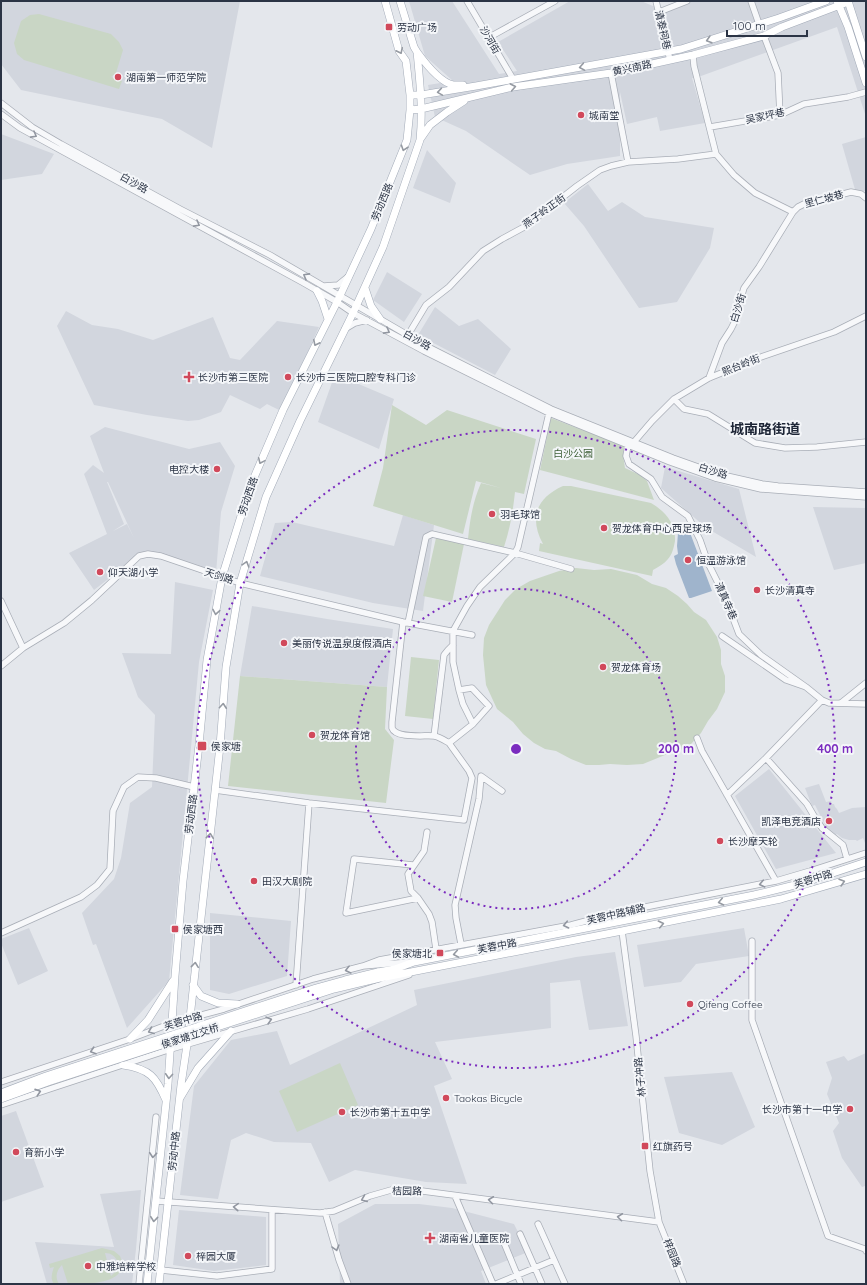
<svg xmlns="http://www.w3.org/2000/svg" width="867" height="1285" viewBox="0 0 867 1285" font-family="Quicksand,'Noto Sans SC',sans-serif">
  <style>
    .built { fill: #d2d6de; fill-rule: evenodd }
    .green { fill: #c9d6c5; fill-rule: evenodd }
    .water { fill: #9fb4cc }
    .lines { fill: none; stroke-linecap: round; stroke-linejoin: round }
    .minor-casing { stroke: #a9aeb7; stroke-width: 7 }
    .major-casing { stroke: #a3abb8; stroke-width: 8 }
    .minor { stroke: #f7f8fa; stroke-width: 5.5 }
    .major { stroke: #fff; stroke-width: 7 }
    .major-bridge-casing { stroke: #a3abb8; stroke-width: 8; stroke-linecap: butt }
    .major-bridge { stroke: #fff; stroke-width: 7 }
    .oneway { stroke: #959aa2 }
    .oneway2 { stroke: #9196a0 }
    .ring { fill: none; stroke: #7b2cbf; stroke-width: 2; stroke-dasharray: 2 4 }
    .poi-dot { fill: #d1495b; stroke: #f4f6f9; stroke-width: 1.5 }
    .labels { text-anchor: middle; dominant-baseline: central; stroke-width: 4; stroke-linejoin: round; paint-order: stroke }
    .poi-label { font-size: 10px; fill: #2b3445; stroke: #f4f6f9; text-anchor: start }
    .street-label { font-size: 10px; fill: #2b3445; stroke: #f4f6f9 }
    .park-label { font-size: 10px; fill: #3f6138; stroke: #f4f6f9 }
    .district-label { font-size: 14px; font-weight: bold; fill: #1d2536; stroke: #f4f6f9 }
    .centre { fill: #7b2cbf; stroke: #f4f6f9; stroke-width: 2 }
    .ring-label { font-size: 12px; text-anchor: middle; font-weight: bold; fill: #7b2cbf; stroke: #f4f6f9; stroke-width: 4; stroke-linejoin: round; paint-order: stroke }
  </style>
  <rect width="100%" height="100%" fill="#e4e7ec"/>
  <path class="built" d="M1 1H240L212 148 162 119 21 90 1 64Z
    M409 1H452L499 74 517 71 498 42 570 1H641L665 11 694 1H866V117L837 27 701 76 692 78 705 123 660 131 657 117 627 124 620 92V156L567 164 530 175 466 131 435 117 428 85 453 81 425 56Z
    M1 134 54 154 42 174 1 180Z
    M866 137V191L856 193 842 144Z
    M427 150 456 183 450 203 413 188Z
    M588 184 608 211 622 202 645 217 714 228 710 248 677 302 639 308 584 226 564 203Z
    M387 272 422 294 404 322 373 300Z
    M435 307 459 326 478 319 511 349 495 375 418 335Z
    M66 311 92 325 118 329 153 340 213 317 230 358 240 360 277 321 319 327 281 411 267 404 260 409 230 395 221 412 199 420 188 421 147 415 94 405 57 326Z
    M335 374 394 399 379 449 318 422Z
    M105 427 189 449 220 442 235 466 221 512 216 573 142 553 94 590 69 553 107 534 84 474 93 465 104 473 90 436ZM107 482H108L134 538 127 524 113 531 124 524Z
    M665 467 739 489 756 557 705 527 661 488Z
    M813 507 866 508V563L834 570Z
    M403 515 434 525 423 611 373 603 260 576 275 523 292 522 394 546Z
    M175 582 213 590 199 662 169 981 127 1028 96 944 93 945 82 913 114 879 121 858 130 803 152 787 155 715 138 697 122 653 171 654Z
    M252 606 327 619 393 629 387 687 240 676Z
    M769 769 836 853 776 869 735 796Z
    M819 784 826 802 831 801 832 804H834L835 807 837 809 839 813 852 808 866 807V842L865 843 863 838 857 841 856 840H849L842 838 837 834 833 836 826 827 815 805 812 806 805 788Z
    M210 913 291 921 287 976 229 994 210 990Z
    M29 928 48 971 18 985 1 943V939Z
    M744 928 749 956 696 964 681 982 644 987 637 945Z
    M615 952 628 1026 589 1030 580 980 550 983 551 1028 435 1042 452 1079 434 1086 467 1184 426 1182 355 1170 329 1182 311 1143 274 1142 246 1133 231 1140 218 1199 180 1195 194 1086 231 1040 277 1031 290 1065 417 1005 414 990 576 957Z
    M866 1053V1189L865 1186 862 1187 842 1158 833 1131 839 1123 827 1094 832 1078 826 1062 844 1056 848 1061Z
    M732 1072 755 1127 722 1145 679 1133 664 1077Z
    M16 1111 44 1187 1 1202V1116Z
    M141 1190 136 1249 132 1284H47L35 1242 114 1247 100 1194Z
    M375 1204H419L452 1208 514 1224 528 1252 481 1271 486 1284H340L338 1224Z
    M179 1210 266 1217V1265L214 1271 173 1265Z"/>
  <path class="green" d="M39 14 111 34 119 42 123 50 116 73 111 77 122 81 119 89 24 60 17 54 14 43 21 21 30 15Z
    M392 405 426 425 447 410 536 439 524 494 515 492C513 511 510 529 504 547L468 539C470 519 473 501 481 483L501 488 476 481 463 534 373 506 383 468Z
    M551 418 624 446 623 455 625 468 640 475 647 481 654 500 540 470Z
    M563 486H571L651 503C666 512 676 524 675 541 674 547 672 555 668 559 664 564 658 567 653 570L652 576 539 551 540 543 543 544C529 518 536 498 563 486Z
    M436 538 464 544 452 602 423 596Z
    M576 568 594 570 611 569 637 575 652 584 666 588 678 596 687 604 694 612 706 620 717 637 721 650V664L725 676V692L717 709 708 721 701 733 691 744 679 751 665 755 643 764 627 765 610 764 599 765H586L571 759 556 751 545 749 534 743 523 734 513 722 497 709 486 685 483 655 484 638 489 625 505 600 516 589 530 581 559 571Z
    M411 657 439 660 433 719 405 716Z
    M240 676 387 687 385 729 394 740 386 803 228 786Z
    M340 1063 358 1105 297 1132 279 1091Z
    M102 1248 114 1251 120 1256C132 1285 86 1284 68 1284L62 1265C56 1271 55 1277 59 1284H54C50 1279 52 1273 54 1267L50 1268 49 1264ZM105 1253C111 1253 115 1256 118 1262L117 1270 111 1276Z"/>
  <path class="water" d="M689 530 712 591 691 598H689L676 564 674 556 678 554 677 546 678 533Z"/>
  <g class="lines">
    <g class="minor-casing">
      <path id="minor" d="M467 1 513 79
        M656 1 670 60
        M751 1 759 24
        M659 12 687 1
        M764 36 778 73 780 115
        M488 38 555 1
        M693 55 694 66 716 154 734 175 755 193 793 212
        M611 73 628 162
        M1 103 32 127 61 144 180 209 270 255 428 347 551 409 673 458 718 474 762 484 778 486 866 492
        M1 114 20 128 302 282 337 302 353 313 424 351 549 413 670 462 715 478 761 489 866 497
        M710 127 780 115 804 104 848 97 866 92
        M324 286 338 285 349 276
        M345 329 355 323 367 320
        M408 335 426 305 449 287 483 251 502 239 526 226 577 186 600 170 611 166 628 162 678 159 716 154
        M709 378 722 343 731 329 738 315 740 301 744 288 759 267 793 212 798 207 804 204 851 192 861 194 866 198
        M674 399 684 409 708 414 755 443 785 448 817 447 866 442
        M634 442 652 421 674 399 709 378 761 357 834 332 866 316
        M628 445 626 456 629 464 651 479 662 497 688 516 700 540 708 563 725 597 739 634 761 655 806 687
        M1 601 23 648
        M403 622 392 722C392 724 392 726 392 728 396 739 425 735 434 736 440 737 444 740 449 743
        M408 623 426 537 432 534 515 553 571 569
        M722 636 786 680 806 687 822 700 829 703 866 704
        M1 666 23 648 64 623 92 600 139 556 148 554 161 556 240 583 403 622 472 635
        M822 700 766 758 807 804 814 816 822 828 843 845 847 859
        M841 703 866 683
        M473 724 463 704 459 690 453 662V631L467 606 480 587 515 553 518 547 549 413
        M434 736 444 655 448 650 453 645
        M697 738 702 751 776 881
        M215 790 309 803 464 820 472 778 469 771 449 743 473 724 489 706 472 688 459 690
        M727 795 766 758
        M427 832 424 851 408 874 411 891 418 898 429 914 432 922 436 949
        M413 865 354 859 346 913 418 898
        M622 931 636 1036 650 1171 659 1222 684 1284
        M1 933 81 897 97 885 110 869 113 811 124 787 138 777 156 778 194 787
        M752 941V1020L828 1236 865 1249 866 1251
        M461 944 456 918 455 905 479 799 481 776 502 791
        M363 966 379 960 571 925 620 912 776 881 810 871 866 853
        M296 985 309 803
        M1 1082 130 1039 172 1023 224 1009 313 979 363 966 410 962
        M1 1105 171 1049 308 1009 409 975
        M455 1196 493 1284
        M156 1201 320 1213 334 1211 370 1196 391 1190 407 1189 659 1222
        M325 1212 339 1260 348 1284
        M538 1224 565 1284
        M520 1234 542 1284
        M502 1238 521 1284
        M161 1270 217 1276 272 1269V1210
        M139 1284 156 1117
        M496 1284 554 1260"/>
    </g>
    <g class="major-casing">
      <path id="major" d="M837 1 848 27 866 83
        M848 1 866 57
        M417 52C425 63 440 82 453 85 457 85 460 85 463 85
        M410 95H421L476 86 681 49 779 18 826 1
        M410 110 421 109 513 87 611 73 693 55 764 36 782 27 848 2
        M421 138 430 125 447 112 464 101
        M365 288 371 306 380 319
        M317 291 322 301 328 319
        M378 972 395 969 414 962 754 895 803 883 866 862
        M380 978 622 931 781 899 866 874
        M193 985 201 996 218 1003 237 1004
        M130 1039 148 1020 173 981
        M123 1065C150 1069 156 1077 166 1100
        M180 1098 198 1068 231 1031
        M147 1284 168 1084 175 976 183 881 199 745 207 660 222 577 250 487 283 410 337 302 371 229 407 140 410 110V95L406 61 399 51 385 1
        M159 1284 181 1085 187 1045 220 746 226 667 240 583 266 497 300 421 353 313 383 247 420 140C423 111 420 82 417 52L414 47 400 1"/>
    </g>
    <use href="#minor" class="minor"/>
    <use href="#major" class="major"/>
    <g class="major-bridge-casing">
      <path id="major-bridge" d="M1 1093 46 1076 316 988 345 980 378 972
        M1 1099 48 1082 334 989 380 978"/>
    </g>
    <use href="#major-bridge" class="major-bridge"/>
  </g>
  <defs><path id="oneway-chevron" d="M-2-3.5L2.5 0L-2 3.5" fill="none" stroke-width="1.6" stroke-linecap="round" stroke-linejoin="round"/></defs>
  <g class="oneway">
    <use href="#oneway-chevron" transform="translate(709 40) rotate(163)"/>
    <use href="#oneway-chevron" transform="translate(400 51) rotate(64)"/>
    <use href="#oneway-chevron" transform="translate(582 67) rotate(170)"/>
    <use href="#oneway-chevron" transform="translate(513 87) rotate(-11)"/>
    <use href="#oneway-chevron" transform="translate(440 92) rotate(171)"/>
    <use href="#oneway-chevron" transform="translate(404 148) rotate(109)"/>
    <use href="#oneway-chevron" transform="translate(316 343) rotate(116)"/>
    <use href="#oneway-chevron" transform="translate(261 461) rotate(114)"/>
    <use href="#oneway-chevron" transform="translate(246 564) rotate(-73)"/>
    <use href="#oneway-chevron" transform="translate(216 612) rotate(100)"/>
    <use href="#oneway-chevron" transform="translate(223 706) rotate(-85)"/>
    <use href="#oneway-chevron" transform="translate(210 836) rotate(-84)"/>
    <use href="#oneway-chevron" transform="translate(842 882) rotate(-16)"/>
    <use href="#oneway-chevron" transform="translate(721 902) rotate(168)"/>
    <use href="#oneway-chevron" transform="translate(661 924) rotate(-12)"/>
    <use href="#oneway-chevron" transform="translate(456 954) rotate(170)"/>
    <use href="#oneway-chevron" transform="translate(195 965) rotate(-84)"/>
    <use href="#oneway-chevron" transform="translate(169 1076) rotate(94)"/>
    <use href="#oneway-chevron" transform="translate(154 1219) rotate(96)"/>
  </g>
  <g class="oneway2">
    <use href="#oneway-chevron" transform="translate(34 135) rotate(29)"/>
    <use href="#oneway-chevron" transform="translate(197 224) rotate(29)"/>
    <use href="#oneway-chevron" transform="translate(306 276) rotate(-151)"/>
    <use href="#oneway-chevron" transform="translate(387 331) rotate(29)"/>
    <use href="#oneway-chevron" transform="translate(762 884) rotate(168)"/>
    <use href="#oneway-chevron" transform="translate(566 925) rotate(168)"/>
    <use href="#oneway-chevron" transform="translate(348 970) rotate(166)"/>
    <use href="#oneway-chevron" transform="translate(269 1020) rotate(-16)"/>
    <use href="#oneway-chevron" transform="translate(151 1031) rotate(159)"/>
    <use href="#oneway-chevron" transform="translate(93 1051) rotate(162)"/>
    <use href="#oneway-chevron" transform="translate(38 1092) rotate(-18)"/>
    <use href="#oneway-chevron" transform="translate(153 1155) rotate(95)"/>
    <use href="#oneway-chevron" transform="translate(364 1199) rotate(158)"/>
    <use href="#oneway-chevron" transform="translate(491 1200) rotate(-173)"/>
    <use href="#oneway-chevron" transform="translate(236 1207) rotate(-176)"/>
    <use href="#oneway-chevron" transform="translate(620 1217) rotate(-173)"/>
    <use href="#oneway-chevron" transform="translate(336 1248) rotate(74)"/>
  </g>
  <g class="ring">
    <circle cx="516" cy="749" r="160"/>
    <circle cx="516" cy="749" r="319"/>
  </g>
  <g class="poi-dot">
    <rect x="385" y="23" width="8" height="8" rx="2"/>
    <circle cx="118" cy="77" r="4"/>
    <circle cx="581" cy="115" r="4"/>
    <path d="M187 371h4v4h4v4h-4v4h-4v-4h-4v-4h4z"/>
    <circle cx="288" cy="377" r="4"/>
    <circle cx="217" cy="469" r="4"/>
    <circle cx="492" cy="514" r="4"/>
    <circle cx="604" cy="528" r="4"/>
    <circle cx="688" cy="560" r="4"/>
    <circle cx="100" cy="572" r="4"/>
    <circle cx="757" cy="590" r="4"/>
    <circle cx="284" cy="643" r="4"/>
    <circle cx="603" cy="667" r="4"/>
    <circle cx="312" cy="735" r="4"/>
    <rect x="197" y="741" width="10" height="10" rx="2"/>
    <circle cx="829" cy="821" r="4"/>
    <circle cx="720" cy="841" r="4"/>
    <circle cx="254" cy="881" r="4"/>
    <rect x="171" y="925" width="8" height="8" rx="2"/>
    <rect x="436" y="949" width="8" height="8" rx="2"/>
    <circle cx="690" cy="1004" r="4"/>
    <circle cx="446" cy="1098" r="4"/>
    <circle cx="850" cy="1109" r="4"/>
    <circle cx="342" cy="1112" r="4"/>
    <rect x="641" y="1142" width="8" height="8" rx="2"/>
    <circle cx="16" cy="1152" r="4"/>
    <path d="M428 1232h4v4h4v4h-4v4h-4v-4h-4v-4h4z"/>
    <circle cx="188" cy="1256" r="4"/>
    <circle cx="88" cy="1266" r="4"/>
  </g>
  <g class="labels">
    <g class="poi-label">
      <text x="397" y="27">劳动广场</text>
      <text x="126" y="77">湖南第一师范学院</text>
      <text x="589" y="115">城南堂</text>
      <text x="198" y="377">长沙市第三医院</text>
      <text x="296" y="377">长沙市三医院口腔专科门诊</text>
      <text x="209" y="469" text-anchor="end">电控大楼</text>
      <text x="500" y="514">羽毛球馆</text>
      <text x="612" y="528">贺龙体育中心西足球场</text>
      <text x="696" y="560">恒温游泳馆</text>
      <text x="108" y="572">仰天湖小学</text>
      <text x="765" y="590">长沙清真寺</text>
      <text x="292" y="643">美丽传说温泉度假酒店</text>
      <text x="611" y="667">贺龙体育场</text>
      <text x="320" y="735">贺龙体育馆</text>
      <text x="211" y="746">侯家塘</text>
      <text x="821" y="821" text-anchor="end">凯泽电竞酒店</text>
      <text x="728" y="841">长沙摩天轮</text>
      <text x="262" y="881">田汉大剧院</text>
      <text x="183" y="929">侯家塘西</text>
      <text x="432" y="953" text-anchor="end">侯家塘北</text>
      <text x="698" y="1004">Qifeng Coffee</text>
      <text x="454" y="1098">Taokas Bicycle</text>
      <text x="842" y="1109" text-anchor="end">长沙市第十一中学</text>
      <text x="350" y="1112">长沙市第十五中学</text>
      <text x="653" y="1146">红旗药号</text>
      <text x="24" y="1152">育新小学</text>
      <text x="439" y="1238">湖南省儿童医院</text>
      <text x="196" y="1256">梓园大厦</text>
      <text x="96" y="1266">中雅培粹学校</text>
    </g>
    <g class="street-label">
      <text transform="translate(663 30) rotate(77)">清泰祠巷</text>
      <text transform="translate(490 40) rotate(60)">沙河街</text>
      <text transform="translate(632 68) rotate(-12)">黄兴南路</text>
      <text transform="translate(765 116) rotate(-12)">吴家坪巷</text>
      <text transform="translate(134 183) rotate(29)">白沙路</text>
      <text transform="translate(824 199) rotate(-15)">里仁坡巷</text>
      <text transform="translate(382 202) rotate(-68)">劳动西路</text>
      <text transform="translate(544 211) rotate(-36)">燕子岭正街</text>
      <text transform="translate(738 308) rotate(-73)">白沙街</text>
      <text transform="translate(417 340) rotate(29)">白沙路</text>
      <text transform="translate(741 365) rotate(-22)">熙台岭街</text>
      <text transform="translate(713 471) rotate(17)">白沙路</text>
      <text transform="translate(248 496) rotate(-71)">劳动西路</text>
      <text transform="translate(219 576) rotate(18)">天剑路</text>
      <text transform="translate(726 601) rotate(66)">清真寺巷</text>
      <text transform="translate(191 814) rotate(-83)">劳动西路</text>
      <text transform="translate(813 879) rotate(-17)">芙蓉中路</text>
      <text transform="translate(616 914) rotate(-13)">芙蓉中路辅路</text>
      <text transform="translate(497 946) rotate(-11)">芙蓉中路</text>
      <text transform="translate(183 1021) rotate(-17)">芙蓉中路</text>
      <text transform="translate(190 1036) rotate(-18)">侯家塘立交桥</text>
      <text transform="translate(640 1077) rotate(-96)">林子冲路</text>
      <text transform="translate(174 1151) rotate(-84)">劳动中路</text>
      <text transform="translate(407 1191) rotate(1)">桔园路</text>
      <text transform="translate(672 1253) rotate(68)">梓园路</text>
    </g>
    <g class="park-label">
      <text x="573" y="453">白沙公园</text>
    </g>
    <g class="district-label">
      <text x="765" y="429">城南路街道</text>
    </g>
  </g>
  <circle cx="516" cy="749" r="6" class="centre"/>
  <g class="ring-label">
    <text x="676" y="753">200 m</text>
    <text x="835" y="753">400 m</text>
  </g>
  <rect width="867" height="1285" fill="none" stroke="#2b3445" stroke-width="4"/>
  <path d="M727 30v6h80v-6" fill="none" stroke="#2b3445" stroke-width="2"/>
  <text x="733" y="30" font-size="12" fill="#2b3445" stroke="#f4f6f9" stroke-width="3" paint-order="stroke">100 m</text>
</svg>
